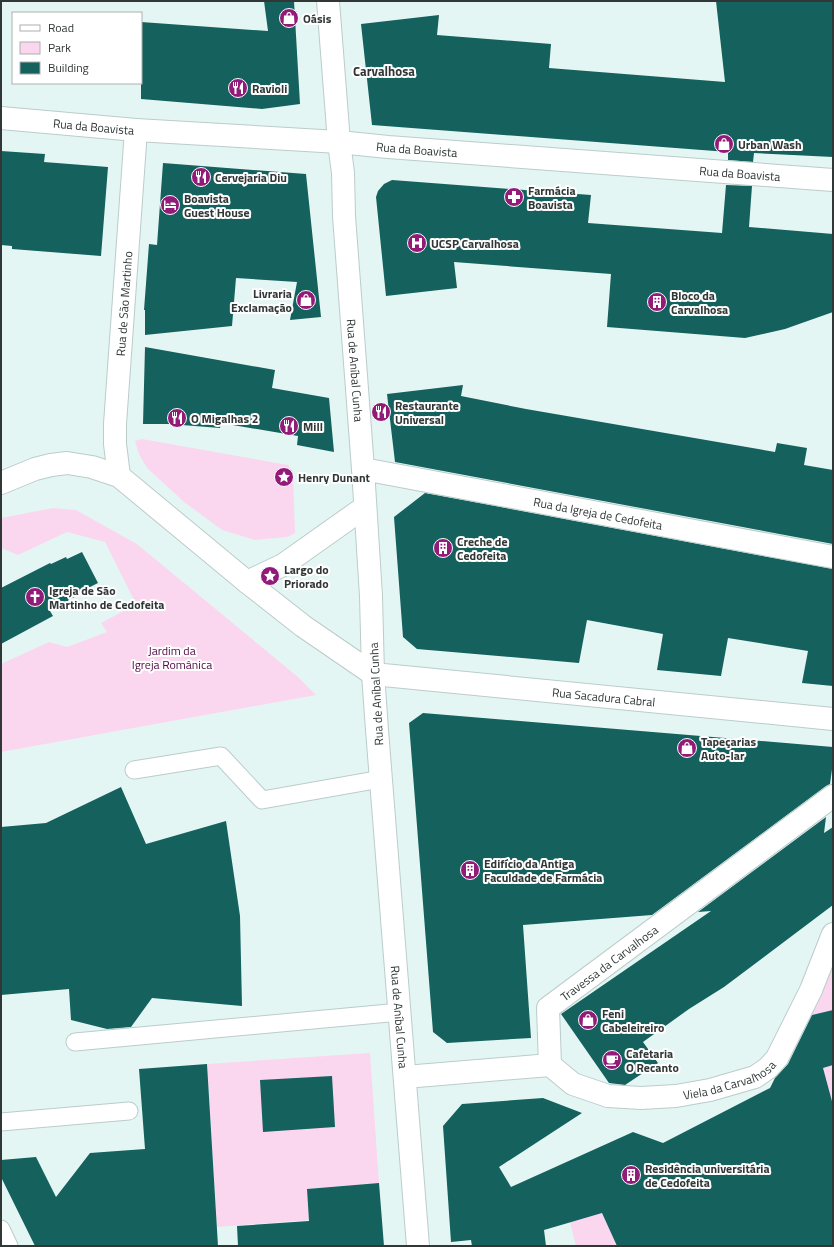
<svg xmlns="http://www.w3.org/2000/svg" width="834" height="1247" viewBox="0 0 834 1247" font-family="'Titillium Web',sans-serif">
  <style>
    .green { fill: #fbd7ef }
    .building { fill: #14615d }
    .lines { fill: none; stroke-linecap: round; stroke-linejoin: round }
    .service-casing { stroke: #bbccca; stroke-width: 19 }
    .minor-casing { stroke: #bbccca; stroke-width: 24 }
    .tertiary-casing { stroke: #bbccca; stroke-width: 24 }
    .secondary-casing { stroke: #bbccca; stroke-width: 24 }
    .service { stroke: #fff; stroke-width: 17 }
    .minor { stroke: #fff; stroke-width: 22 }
    .tertiary { stroke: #fff; stroke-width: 22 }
    .secondary { stroke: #fff; stroke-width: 22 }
    .labels { text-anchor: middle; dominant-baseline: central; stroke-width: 4; stroke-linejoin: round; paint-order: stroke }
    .poi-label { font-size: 12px; font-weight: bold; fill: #303736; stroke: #fff; text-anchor: start }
    .street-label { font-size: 12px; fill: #303736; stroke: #fff }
    .park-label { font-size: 12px; fill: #500841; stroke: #fff }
    .neighbourhood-label { font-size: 13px; font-weight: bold; fill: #303736; stroke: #fff }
  </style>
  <rect width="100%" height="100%" fill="#e4f6f4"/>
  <path class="green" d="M142 439 288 465 293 472 295 533 287 537 255 540 222 530 184 502 147 468 139 454 135 441Z
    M53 508 76 510 137 544 298 677 316 695 1 752V664L49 642 67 647 107 632 101 623 136 604 105 542 67 532 18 555 1 548V518Z
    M833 959V1010L809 1016Z
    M370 1053 379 1183 307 1189 309 1220 217 1227 207 1064Z
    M833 1065V1105L796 1075Z
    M602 1213 617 1246H576L570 1222Z"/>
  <path class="building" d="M264 1H294L300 104 262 109 141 99V22L268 31Z
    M716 1H833V157L754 153 753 162 728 160V152L372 125 361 24 439 15 437 35 551 44 549 68 725 82Z
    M1 151 45 154 44 162 108 167 101 256 12 249V246L1 245Z
    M163 163 306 174 321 317 290 320 297 282 236 278 232 326 145 335V310H144L149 244 157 245Z
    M392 180 591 195 588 223 722 233 726 185 752 186 749 227 833 234V312L785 329 745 338 607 327 611 274 454 262 457 288 386 296 376 197 378 191 384 184Z
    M145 347 275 370 272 388 329 398 334 452 297 445 298 436 221 423 220 428 169 424H143Z
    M463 385 461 396 526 409 775 452 777 443 807 448 804 465 833 470V544L395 462 387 394Z
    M425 493 833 569V686L802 683 808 651 728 638 721 676 657 670 663 634 587 620 579 663 417 649 403 637 394 517Z
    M82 552 98 583 82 591 83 593 68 600 69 602 50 611 53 616 1 644V588L50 563 51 564 66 557 67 559Z
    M423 713 833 747V762L830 784 826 786 652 915 523 925 531 1038 447 1043 433 1032 409 723Z
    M121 787 146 844 226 821 240 916 242 1006 152 998 131 1027 107 1029 71 1020 69 989 1 995V827L46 823Z
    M826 817 824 833 833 827V905L724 987 689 1009 643 1042 658 1063 625 1085 609 1083 561 1014 711 911 698 912Z
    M833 1010V1065L823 1068 833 1105V1246H617L602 1213 544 1230 546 1246H472L471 1240 451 1242 443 1126 462 1104 543 1098 582 1113 499 1167 511 1187 633 1132 663 1143 770 1088 775 1078 788 1064 812 1015Z
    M207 1064 218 1246H35L1 1177V1160L36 1157 56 1197 90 1153 145 1149 139 1069Z
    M332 1076 335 1127 263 1132 260 1080Z
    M379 1183 384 1246H238L237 1226 309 1221 307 1189Z"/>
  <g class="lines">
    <g class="service-casing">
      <path id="service" d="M134 770 221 756 262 800 381 779
        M75 1042 400 1012
        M1 1122 129 1111
        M1 1229 9 1246"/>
    </g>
    <g class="minor-casing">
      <g id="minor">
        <path id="s1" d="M363 469 833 557"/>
        <path id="s2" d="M119 476 115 444V424L136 130"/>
        <path d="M1 483 35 469 51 465 67 463 92 467 119 476 247 582 303 626 373 674"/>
        <path d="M247 582 283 565 365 507"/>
        <path id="s3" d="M550 1065 548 1008 833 796"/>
        <path id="s4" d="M550 1065 573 1084 608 1096 641 1098 676 1096 710 1090 755 1077 768 1068 777 1058 811 990 833 934"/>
        <path d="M405 1077 550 1065"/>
      </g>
    </g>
    <g class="tertiary-casing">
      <g id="tertiary">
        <path d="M328 1 339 142"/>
        <path id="s5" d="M373 674 377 730 418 1246"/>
      </g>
    </g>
    <g class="secondary-casing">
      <g id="secondary">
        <path id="s6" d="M1 118 136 130 339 142 388 147 833 180"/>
        <path id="s7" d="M339 142 343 173 344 216 363 469 371 596 373 674 833 719"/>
      </g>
    </g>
    <use href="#service" class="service"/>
    <use href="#minor" class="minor"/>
    <use href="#tertiary" class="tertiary"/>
    <use href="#secondary" class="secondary"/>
  </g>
  <defs>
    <g id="shop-disc" transform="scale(1)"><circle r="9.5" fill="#921b79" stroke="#fff"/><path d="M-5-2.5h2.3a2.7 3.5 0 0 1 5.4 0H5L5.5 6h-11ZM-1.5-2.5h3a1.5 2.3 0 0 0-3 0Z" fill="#fff"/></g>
    <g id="restaurant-disc" transform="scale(1)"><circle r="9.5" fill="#921b79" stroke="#fff"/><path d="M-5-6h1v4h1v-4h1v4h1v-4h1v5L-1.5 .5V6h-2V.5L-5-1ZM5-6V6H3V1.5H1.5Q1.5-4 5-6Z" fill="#fff"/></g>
    <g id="pharmacy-disc" transform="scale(1)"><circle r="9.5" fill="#921b79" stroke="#fff"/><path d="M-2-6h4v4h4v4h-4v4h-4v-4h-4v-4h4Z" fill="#fff"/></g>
    <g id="hotel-disc" transform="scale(1)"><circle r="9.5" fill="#921b79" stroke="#fff"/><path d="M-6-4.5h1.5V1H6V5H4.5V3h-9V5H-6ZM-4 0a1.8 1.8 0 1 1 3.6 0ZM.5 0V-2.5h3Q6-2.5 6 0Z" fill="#fff"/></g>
    <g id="hospital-disc" transform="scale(1)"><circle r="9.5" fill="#921b79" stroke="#fff"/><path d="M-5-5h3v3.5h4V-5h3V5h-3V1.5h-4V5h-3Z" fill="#fff"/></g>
    <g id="building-disc" transform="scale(1)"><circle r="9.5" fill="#921b79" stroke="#fff"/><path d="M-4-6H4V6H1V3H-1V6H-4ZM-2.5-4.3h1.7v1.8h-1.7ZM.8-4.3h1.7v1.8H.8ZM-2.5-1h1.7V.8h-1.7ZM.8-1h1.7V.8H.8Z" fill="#fff"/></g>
    <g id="sight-disc" transform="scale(1)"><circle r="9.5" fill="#921b79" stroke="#fff"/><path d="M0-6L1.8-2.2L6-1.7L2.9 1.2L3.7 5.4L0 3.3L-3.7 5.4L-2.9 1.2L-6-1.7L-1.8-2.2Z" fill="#fff"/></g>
    <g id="church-disc" transform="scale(1)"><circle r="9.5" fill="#921b79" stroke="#fff"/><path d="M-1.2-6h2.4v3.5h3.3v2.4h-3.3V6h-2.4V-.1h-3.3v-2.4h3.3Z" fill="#fff"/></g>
    <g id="cafe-disc" transform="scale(1)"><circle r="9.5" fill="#921b79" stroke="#fff"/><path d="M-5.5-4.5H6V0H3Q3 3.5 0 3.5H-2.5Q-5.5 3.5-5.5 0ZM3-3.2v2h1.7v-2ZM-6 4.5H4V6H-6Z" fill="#fff"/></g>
  </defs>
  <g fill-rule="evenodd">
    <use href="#shop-disc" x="289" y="18"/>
    <use href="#restaurant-disc" x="238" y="88"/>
    <use href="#shop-disc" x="724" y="144"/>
    <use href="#restaurant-disc" x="201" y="177"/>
    <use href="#pharmacy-disc" x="514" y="197"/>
    <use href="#hotel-disc" x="170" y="205"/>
    <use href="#hospital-disc" x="417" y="243"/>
    <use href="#shop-disc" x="306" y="300"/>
    <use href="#building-disc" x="657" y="302"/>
    <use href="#restaurant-disc" x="381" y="412"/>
    <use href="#restaurant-disc" x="177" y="418"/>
    <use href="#restaurant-disc" x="289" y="426"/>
    <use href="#sight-disc" x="284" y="477"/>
    <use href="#building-disc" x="443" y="548"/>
    <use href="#sight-disc" x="270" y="576"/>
    <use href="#church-disc" x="35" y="597"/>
    <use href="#shop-disc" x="687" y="748"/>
    <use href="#building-disc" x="470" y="870"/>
    <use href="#shop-disc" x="588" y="1020"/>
    <use href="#cafe-disc" x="612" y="1060"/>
    <use href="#building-disc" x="631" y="1175"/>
  </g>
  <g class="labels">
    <g class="poi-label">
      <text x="303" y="18">Oásis</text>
      <text x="252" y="88">Ravioli</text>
      <text x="738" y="144">Urban Wash</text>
      <text x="215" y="177">Cervejaria Diu</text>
      <text x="528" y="190">Farmácia<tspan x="528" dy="14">Boavista</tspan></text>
      <text x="184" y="198">Boavista<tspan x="184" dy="14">Guest House</tspan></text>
      <text x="431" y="243">UCSP Carvalhosa</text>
      <text x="292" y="293" text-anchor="end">Livraria<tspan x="292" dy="14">Exclamação</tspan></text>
      <text x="671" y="295">Bloco da<tspan x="671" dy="14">Carvalhosa</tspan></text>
      <text x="395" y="405">Restaurante<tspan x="395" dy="14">Universal</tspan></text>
      <text x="191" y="418">O Migalhas 2</text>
      <text x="303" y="426">Mill</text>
      <text x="298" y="477">Henry Dunant</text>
      <text x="457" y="541">Creche de<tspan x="457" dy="14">Cedofeita</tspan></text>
      <text x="284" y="569">Largo do<tspan x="284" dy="14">Priorado</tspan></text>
      <text x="49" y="590">Igreja de São<tspan x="49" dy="14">Martinho de Cedofeita</tspan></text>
      <text x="701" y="741">Tapeçarias<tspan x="701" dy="14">Auto-lar</tspan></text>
      <text x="484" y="863">Edifício da Antiga<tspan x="484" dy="14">Faculdade de Farmácia</tspan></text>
      <text x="602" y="1013">Feni<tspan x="602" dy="14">Cabeleireiro</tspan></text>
      <text x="626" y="1053">Cafetaria<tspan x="626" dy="14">O Recanto</tspan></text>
      <text x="645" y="1168">Residência universitária<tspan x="645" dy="14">de Cedofeita</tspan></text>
    </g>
    <g class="street-label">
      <text stroke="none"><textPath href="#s6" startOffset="93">Rua da Boavista</textPath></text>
      <text stroke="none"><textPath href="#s6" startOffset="417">Rua da Boavista</textPath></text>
      <text stroke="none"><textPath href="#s6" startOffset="741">Rua da Boavista</textPath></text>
      <text stroke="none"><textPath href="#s2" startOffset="173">Rua de São Martinho</textPath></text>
      <text stroke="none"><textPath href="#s7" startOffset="229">Rua de Aníbal Cunha</textPath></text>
      <text stroke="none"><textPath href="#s1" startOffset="239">Rua da Igreja de Cedofeita</textPath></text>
      <text transform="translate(376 694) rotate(-93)">Rua de Aníbal Cunha</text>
      <text stroke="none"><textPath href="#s7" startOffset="765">Rua Sacadura Cabral</textPath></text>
      <text stroke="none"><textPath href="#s3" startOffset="133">Travessa da Carvalhosa</textPath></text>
      <text stroke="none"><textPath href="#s5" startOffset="344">Rua de Aníbal Cunha</textPath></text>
      <text stroke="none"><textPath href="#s4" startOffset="191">Viela da Carvalhosa</textPath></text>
    </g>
    <g class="park-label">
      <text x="172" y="650">Jardim da<tspan x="172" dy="14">Igreja Românica</tspan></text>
    </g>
    <g class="neighbourhood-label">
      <text x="384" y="71">Carvalhosa</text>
    </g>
  </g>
  <rect width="834" height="1247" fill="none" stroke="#303736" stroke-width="4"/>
  <rect x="12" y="12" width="130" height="72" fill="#ffffff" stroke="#acafaf"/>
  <rect x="20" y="25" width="20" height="6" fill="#ffffff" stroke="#acafaf"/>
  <text x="48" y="32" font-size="12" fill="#303736">Road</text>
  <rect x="20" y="42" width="20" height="12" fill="#fbd7ef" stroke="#acafaf"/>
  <text x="48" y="52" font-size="12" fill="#303736">Park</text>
  <rect x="20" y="62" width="20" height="12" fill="#14615d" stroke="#acafaf"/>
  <text x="48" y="72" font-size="12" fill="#303736">Building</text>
</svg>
